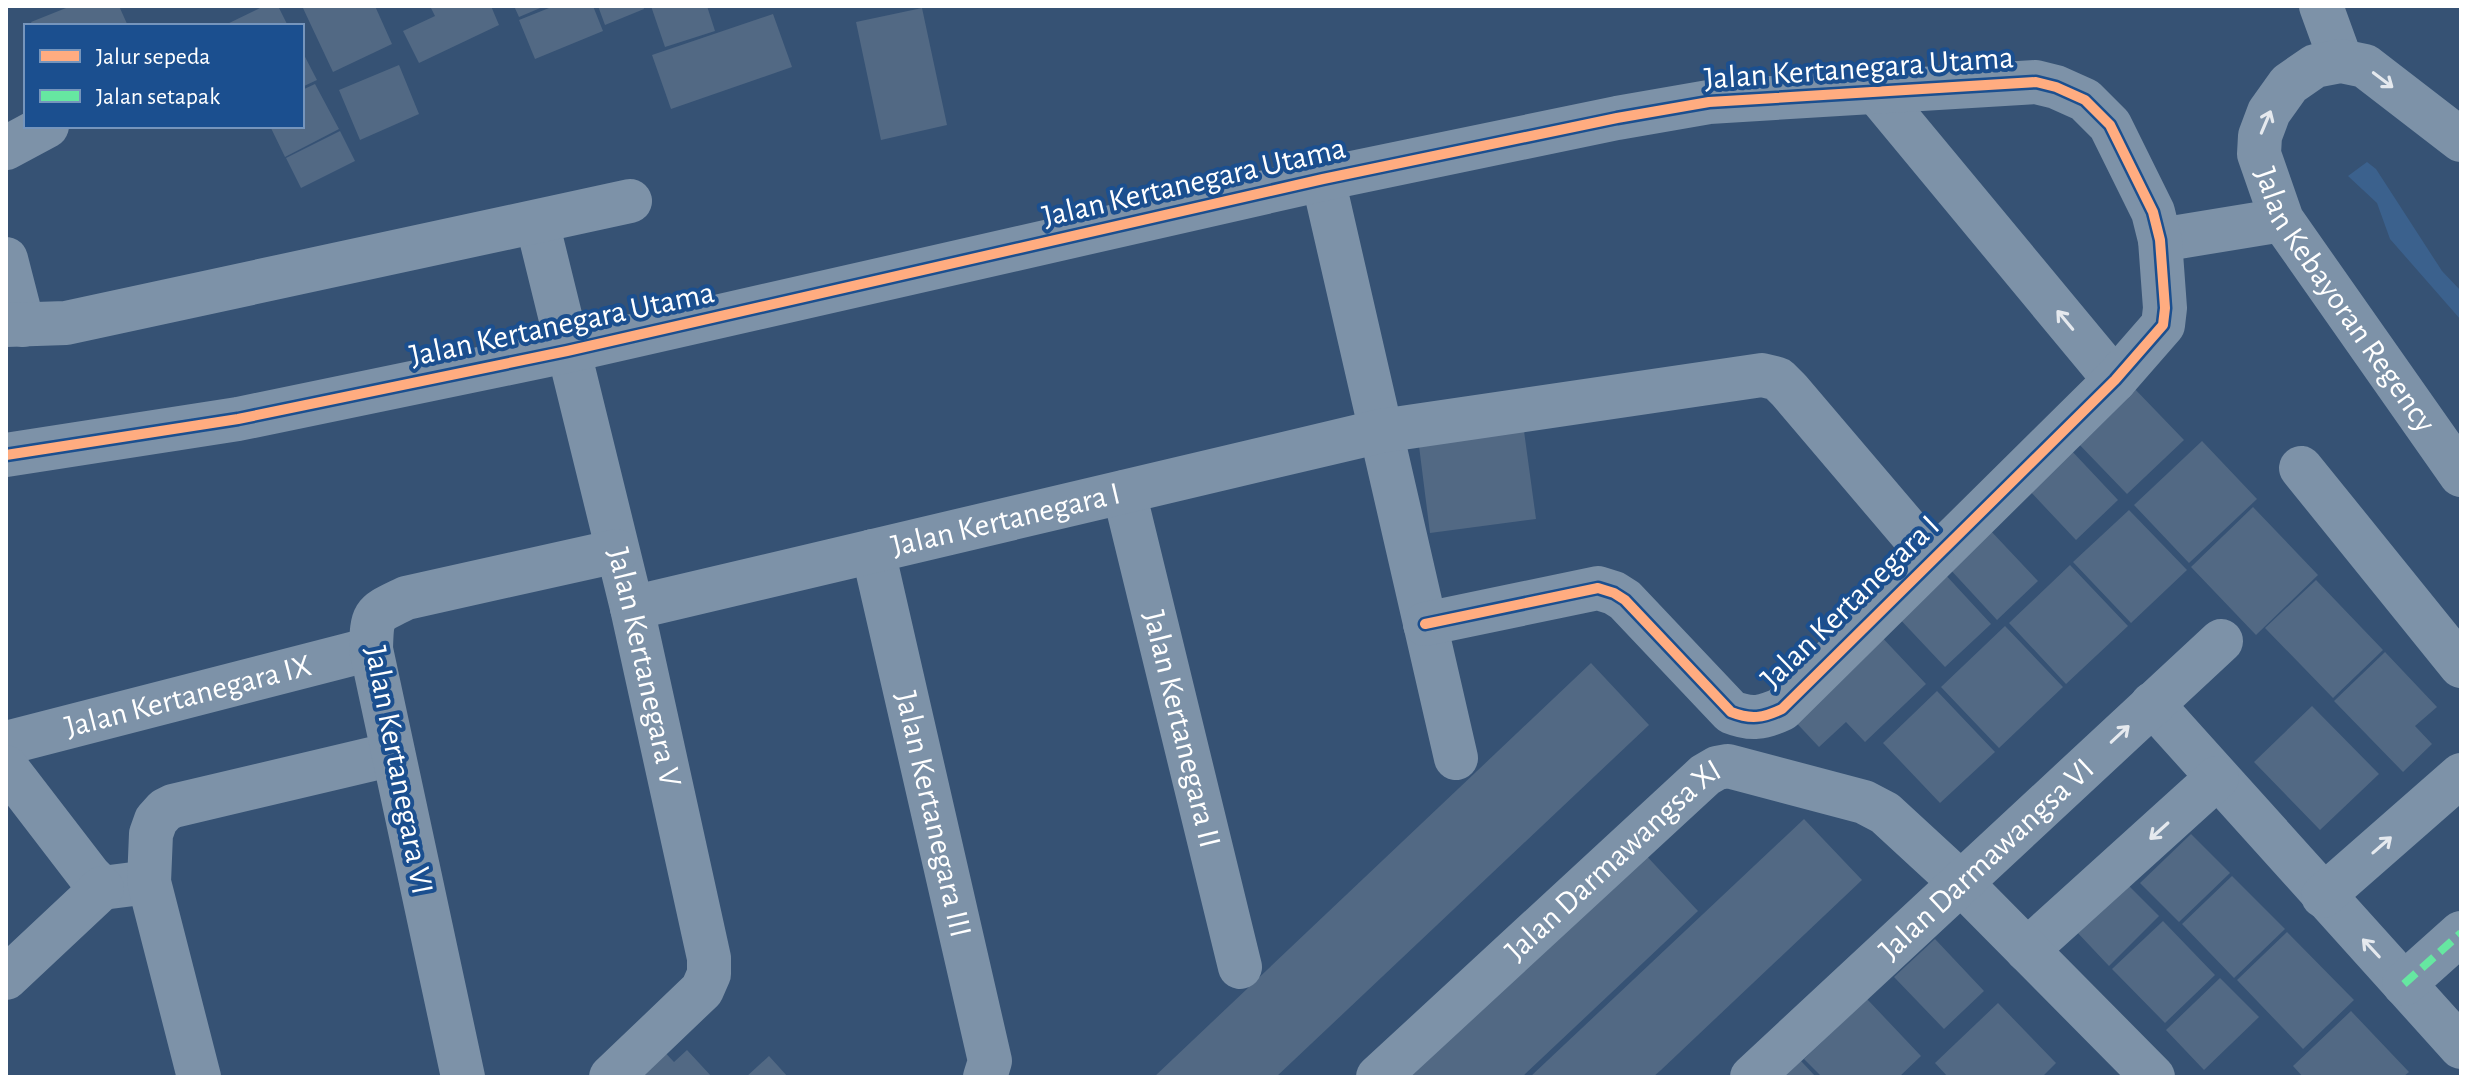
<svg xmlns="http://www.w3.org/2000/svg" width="2467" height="1083" viewBox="0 0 2467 1083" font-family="'Alegreya Sans',sans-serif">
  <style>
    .water { fill: #3b618d }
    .building { fill: #526984 }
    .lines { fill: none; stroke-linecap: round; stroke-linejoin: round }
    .minor { stroke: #7d92a8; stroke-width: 44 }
    .quiet { stroke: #66e7a1; stroke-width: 8; stroke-dasharray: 16 8; stroke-linecap: butt }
    .cycleway-casing { stroke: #1b4f8f; stroke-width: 15 }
    .cycleway { stroke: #ffac80; stroke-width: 10 }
    .oneway { stroke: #e5e9ee }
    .labels { text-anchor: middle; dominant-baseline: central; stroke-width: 8; stroke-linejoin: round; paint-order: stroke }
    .street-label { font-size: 32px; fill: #fff; stroke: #1b4f8f }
  </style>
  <rect width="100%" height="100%" fill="#365274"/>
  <path class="water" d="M2367 162 2376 169 2442 271 2461 291V320L2390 239 2377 203 2348 176Z"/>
  <path class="building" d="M71 6H119L128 26H33L31 22Z
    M264 6H278L288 26H223Z
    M302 6H375L392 44 333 72Z
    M430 6H491L499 25 419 63 403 31 435 16Z
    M514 6H545L519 17Z
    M554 6H593L603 31 535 59 519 20Z
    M598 6H643L644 9 605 25Z
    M651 6H707L715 31 665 47Z
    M922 8 947 125 881 140 856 22Z
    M773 14 792 67 671 109 652 55Z
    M302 51 317 80 302 87Z
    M399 65 419 114 360 140 339 90Z
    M315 84 339 129 285 157 270 126H302V90Z
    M340 131 355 161 301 188 286 158Z
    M2131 385 2184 440 2127 494 2074 439Z
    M1524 431 1536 519 1430 533 1419 446Z
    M2202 441 2257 499 2189 563 2134 505Z
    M2069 448 2118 500 2076 540 2027 488Z
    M2253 507 2318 575 2256 635 2191 567Z
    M2129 510 2187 570 2131 623 2073 562Z
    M1989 529 2038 581 1997 620 1948 567Z
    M2070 565 2128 626 2066 684 2009 623Z
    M1942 571 1991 624 1945 667 1896 615Z
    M2316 580 2383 650 2333 698 2265 628Z
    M2005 626 2063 687 1999 748 1941 687Z
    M1877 632 1926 684 1865 742 1846 722 1819 747 1789 715Z
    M2385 652 2437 707 2415 726 2432 744 2403 772 2334 701Z
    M1591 663 1649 725 1276 1077H1154Z
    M1937 691 1995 752 1940 803 1883 743Z
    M2312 706 2379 774 2320 830 2254 762Z
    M1804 819 1862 880 1661 1070 1653 1077H1530Z
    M2191 834 2230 873 2179 922 2140 883Z
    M1641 850 1698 911 1522 1077H1400Z
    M2232 876 2285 929 2234 978 2182 924Z
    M2125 882 2159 916 2109 966 2075 930Z
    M2163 921 2215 975 2165 1023 2112 969Z
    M2287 932 2354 1000 2303 1049 2237 980Z
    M1935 939 1984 991 1944 1029 1894 977Z
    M2220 978 2259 1017 2204 1070 2166 1030Z
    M1867 999 1921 1056 1899 1077H1822L1804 1059Z
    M1998 1003 2056 1063 2042 1077H1948L1935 1063Z
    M2351 1011 2409 1072 2403 1077H2303L2293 1066Z
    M659 1046 674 1062 687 1050 712 1077H625Z
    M769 1056 788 1077H746Z
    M1801 1061 1816 1077H1784Z"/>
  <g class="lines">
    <g class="minor">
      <path d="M2321 6 2341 61"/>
      <path d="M1877 93 2115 380"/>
      <path id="s1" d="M2461 140 2365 66 2341 61 2315 66 2289 84 2269 112 2260 136 2259 154 2282 220 2461 475"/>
      <path d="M6 148 47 126"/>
      <path d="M1323 179 1456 758"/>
      <path id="s2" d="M537 222 632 608 709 958V974L702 990 611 1077"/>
      <path d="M2160 240 2282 220"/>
      <path d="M6 259 23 325"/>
      <path d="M6 325 66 323 630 201"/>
      <path d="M6 455 238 419 567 351 1323 179 1617 118 1709 102 2036 82 2056 87 2085 100 2110 125 2153 212 2160 240 2165 308 2163 325 2115 380 1782 709C1763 718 1751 720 1731 712L1625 600 1614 593 1598 588 1425 624"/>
      <path d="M2301 468 2461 666"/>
      <path id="s3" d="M1124 492 1240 967"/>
      <path id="s4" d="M873 551 990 1061 985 1077"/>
      <path id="s5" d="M632 608 1381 431 1762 375 1778 379 1789 390 1932 558"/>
      <path d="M2152 704 2461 1047"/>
      <path id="s6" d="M6 743 371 649"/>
      <path d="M6 767 89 875 102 888 149 882"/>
      <path d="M2323 896 2461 775"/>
      <path d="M2027 950 2217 778"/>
      <path d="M6 978 102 888"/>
      <path d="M2404 984 2461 933"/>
      <path d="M199 1077 149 882 151 834 156 820 165 810 173 806 393 754"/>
      <path d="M463 1077 371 649C372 612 373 614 406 598L617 551"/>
      <path id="s7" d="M1378 1077 1705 775 1717 768 1728 766 1864 802 1885 813 1961 883 2153 1077"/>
      <path id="s8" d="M1752 1077 2221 641"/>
    </g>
    <path class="quiet" d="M2404 984 2461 933"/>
    <g class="cycleway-casing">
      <path id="cycleway" d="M6 455 238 419 567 351 1323 179 1617 118 1709 102 2036 82 2056 87 2085 100 2110 125 2153 212 2160 240 2165 308 2163 325 2115 380 1782 709C1763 718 1751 720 1731 712L1625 600 1614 593 1598 588 1425 624"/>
    </g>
    <use href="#cycleway" class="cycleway"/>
  </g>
  <defs><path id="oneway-shaft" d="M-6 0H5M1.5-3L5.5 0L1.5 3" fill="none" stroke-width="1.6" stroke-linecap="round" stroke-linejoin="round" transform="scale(2)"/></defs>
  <g class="oneway">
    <use href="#oneway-shaft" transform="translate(2383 80) rotate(37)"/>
    <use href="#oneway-shaft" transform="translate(2266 122) rotate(-67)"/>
    <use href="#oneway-shaft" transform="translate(2065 320) rotate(-130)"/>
    <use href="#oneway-shaft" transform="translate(2120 734) rotate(-43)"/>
    <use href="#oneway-shaft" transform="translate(2159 831) rotate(138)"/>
    <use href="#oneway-shaft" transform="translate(2382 845) rotate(-41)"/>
    <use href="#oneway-shaft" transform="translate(2371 948) rotate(-133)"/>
  </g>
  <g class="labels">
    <g class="street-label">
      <text transform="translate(1859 68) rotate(-4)">Jalan Kertanegara Utama</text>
      <text transform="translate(1194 182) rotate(-13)">Jalan Kertanegara Utama</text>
      <text stroke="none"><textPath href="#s1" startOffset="452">Jalan Kebayoran Regency</textPath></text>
      <text transform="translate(562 324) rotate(-12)">Jalan Kertanegara Utama</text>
      <text stroke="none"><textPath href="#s5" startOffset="384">Jalan Kertanegara I</textPath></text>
      <text transform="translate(1850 602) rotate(-44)">Jalan Kertanegara I</text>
      <text stroke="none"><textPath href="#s2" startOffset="458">Jalan Kertanegara V</textPath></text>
      <text stroke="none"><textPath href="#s6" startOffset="188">Jalan Kertanegara IX</textPath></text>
      <text stroke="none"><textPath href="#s3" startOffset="244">Jalan Kertanegara II</textPath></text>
      <text transform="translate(399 770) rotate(79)">Jalan Kertanegara VI</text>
      <text stroke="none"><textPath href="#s4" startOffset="270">Jalan Kertanegara III</textPath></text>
      <text stroke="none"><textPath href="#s8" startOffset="320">Jalan Darmawangsa VI</textPath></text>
      <text stroke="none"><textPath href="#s7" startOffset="320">Jalan Darmawangsa XI</textPath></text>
    </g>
  </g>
  <rect width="2467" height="1083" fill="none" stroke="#ffffff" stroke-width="16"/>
  <rect x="24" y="24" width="280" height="104" fill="#1b4f8f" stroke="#7695bc" stroke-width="2"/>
  <rect x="40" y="50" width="40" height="12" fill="#ffac80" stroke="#7695bc" stroke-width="2"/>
  <text x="96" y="64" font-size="24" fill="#ffffff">Jalur sepeda</text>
  <rect x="40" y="90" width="40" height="12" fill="#66e7a1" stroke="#7695bc" stroke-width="2"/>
  <text x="96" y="104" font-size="24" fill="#ffffff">Jalan setapak</text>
</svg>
